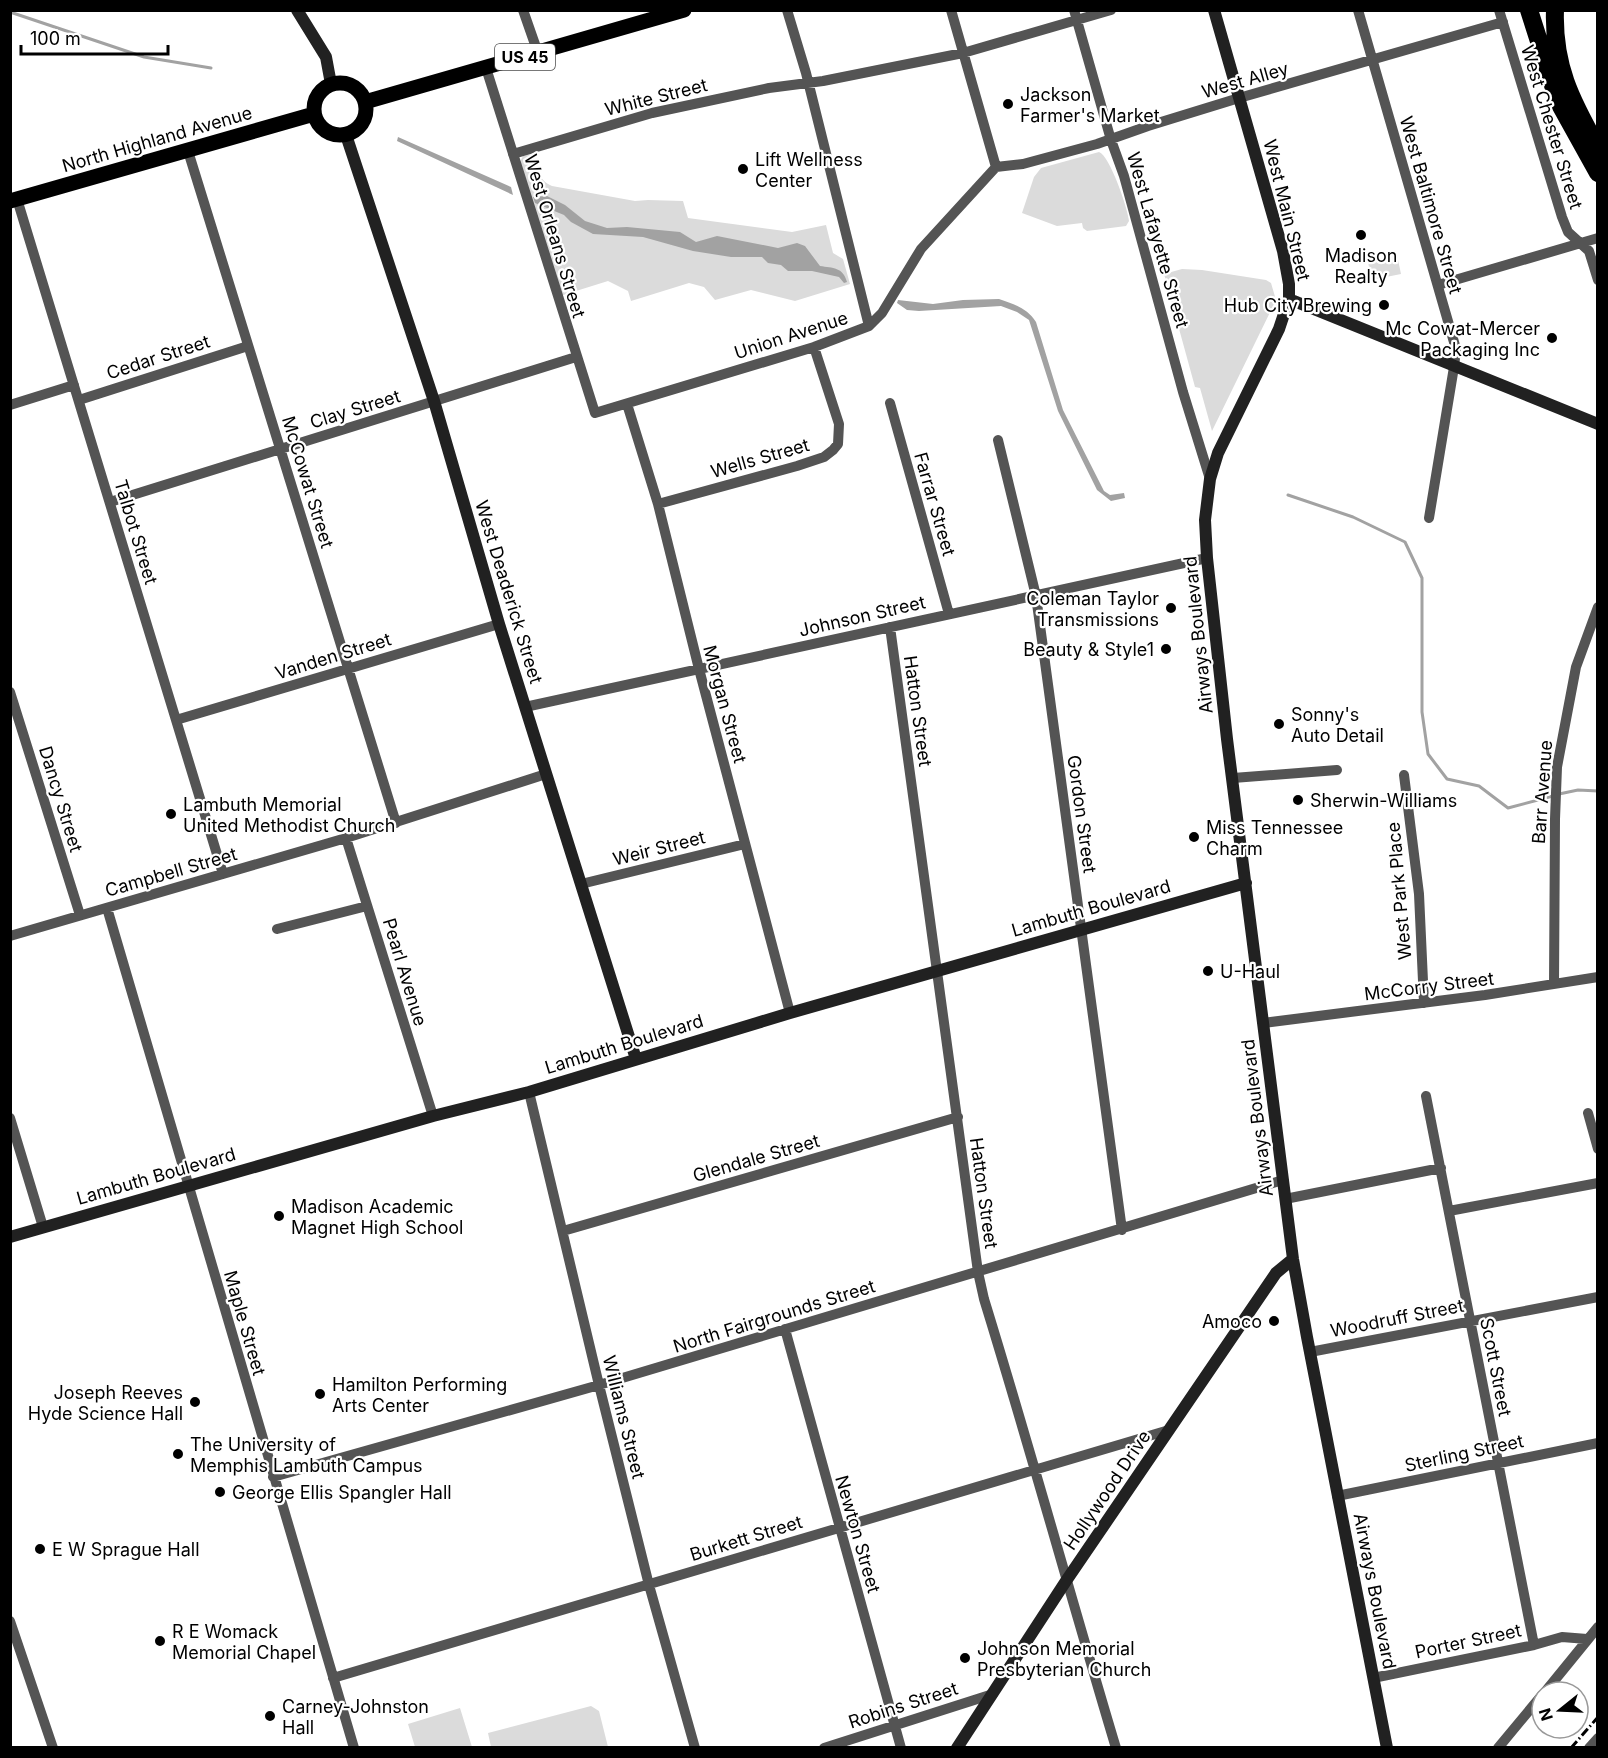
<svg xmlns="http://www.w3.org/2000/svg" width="1608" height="1758" viewBox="0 0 1608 1758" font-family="Inter,sans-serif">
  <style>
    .green { fill: #dbdbdb }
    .water { fill: #a2a2a2 }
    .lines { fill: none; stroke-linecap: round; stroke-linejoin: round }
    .stream { stroke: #a2a2a2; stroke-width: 3 }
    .street { stroke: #545454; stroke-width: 10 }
    .secondary { stroke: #212121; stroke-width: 12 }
    .primary { stroke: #000; stroke-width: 15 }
    .highway { stroke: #000; stroke-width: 18 }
    .rail { stroke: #000; stroke-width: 3; stroke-dasharray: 9 3 1.5 3; stroke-linecap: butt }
    .poi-dot { fill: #000; stroke: #fff; stroke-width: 2 }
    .labels { text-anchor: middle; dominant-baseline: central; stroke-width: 4.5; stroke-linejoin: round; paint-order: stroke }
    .shield { fill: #fff; stroke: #4c4c4c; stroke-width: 1.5 }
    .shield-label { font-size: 16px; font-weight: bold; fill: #000 }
    .street-label { font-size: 18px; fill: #000; stroke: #fff }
    .poi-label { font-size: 18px; fill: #000; stroke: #fff; text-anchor: start }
  </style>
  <rect width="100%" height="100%" fill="#fff"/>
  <path class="green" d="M1099 152C1110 156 1128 209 1129 221L1126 226 1087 231 1083 228 1082 223 1057 226 1022 213 1034 177 1041 168Z
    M532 154C536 167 538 180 552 186L635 201 648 200 683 201 688 218 792 232 826 225 833 253 843 259 850 284 795 301 751 290 715 300 704 287 689 283 631 301 628 291 608 281 560 296 519 164 523 156Z
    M1397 255 1401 274 1371 280 1368 261Z
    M1182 269 1202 270 1266 280 1271 283 1276 300 1212 431 1200 388 1195 387 1164 274Z
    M591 1706 599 1711 608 1747H491L488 1733Z
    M460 1708 472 1747H415L408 1724Z"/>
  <path class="water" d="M398 137 511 187 513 195 397 141Z
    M547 196 565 205 585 221 607 228 627 227 680 232 696 242 717 236 778 248 797 243 805 246 820 266C833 268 843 267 847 282L844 283 839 277 812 271H788L781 265 768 263 762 257H731L693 251 643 237 593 234 571 222 564 215 535 203 533 197Z
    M999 299C1014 304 1027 308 1036 322L1063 410 1104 491 1110 495 1124 493 1125 498 1111 501 1097 490 1058 411 1029 320 1017 312 1001 306 919 311 907 310 897 303 898 300 933 304 963 300Z"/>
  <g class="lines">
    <path class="stream" d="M10 12 144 57 211 68
      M1288 495 1353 517 1405 542 1422 578V712L1428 754 1447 779 1479 786 1508 808 1553 796
      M1559 794 1578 790 1598 791"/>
    <path class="street" d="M523 10 538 53
      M787 10 806 73 869 326
      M951 10 996 167
      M1074 10 1111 140 1124 176 1183 392 1210 479
      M1358 10 1456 349 1454 367 1429 518
      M1499 10 1562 217 1568 232 1589 251 1598 280
      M486 68 595 413 814 347 869 326 882 313 921 249 996 167
      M188 151 396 823
      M513 154 652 113 769 88 823 81 963 53 1111 10
      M996 167 1023 164 1097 144 1148 126 1239 98 1503 22
      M17 199 223 874
      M1438 285 1598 238
      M79 400 248 346
      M890 403 949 614
      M627 404 658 504 699 669 790 1013
      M10 405 74 385
      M998 440 1036 596 1122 1230
      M110 502 576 357
      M658 504 797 466 824 457 833 450 838 444 839 424 814 347
      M890 627 978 1272 984 1299C1030 1448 1071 1598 1116 1748
      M10 692 80 915
      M525 707 1207 558
      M176 720 499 624
      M1404 775 1419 894 1424 1003
      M1233 778 1337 770
      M346 838 433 1116
      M581 884 745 844
      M107 908 354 1748
      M277 929 367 906
      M10 936 346 838 546 774
      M1554 984 1555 819 1557 767 1576 667 1598 607
      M1263 1023 1485 995 1598 977
      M529 1092 599 1385 649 1585 695 1748
      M1426 1096 1534 1645
      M1588 1113 1598 1149
      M10 1118 43 1227
      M1285 1199 1441 1168
      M1449 1211 1598 1183
      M563 1231 958 1117
      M785 1329 901 1748
      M1310 1352 1598 1297
      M273 1477 599 1385 1283 1180
      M1337 1496 1598 1443
      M10 1621 53 1748
      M333 1678 1169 1430
      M1373 1678 1534 1645 1562 1637 1587 1639
      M1545 1692 1598 1627
      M824 1748 993 1694
      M1498 1748 1542 1695
      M1589 1748 1598 1738"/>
    <path class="secondary" d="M297 10 326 57 331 84
      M1214 10 1283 251 1289 284V299L1279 329 1218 453 1210 479 1205 520 1207 558 1227 739 1293 1259 1307 1337 1387 1748
      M346 135 434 401 499 624 636 1059
      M1289 299 1598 424
      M10 1237 433 1116 529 1092 790 1013 1246 883
      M957 1748 1066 1581 1276 1273 1293 1259"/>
    <path class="primary" d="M314 109a26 26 0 1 1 52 0a26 26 0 1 1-52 0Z
      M365 102 684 10
      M10 201 314 114"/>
    <path class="highway" d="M1529 10 1558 101 1598 173
      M1555 10C1553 65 1571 100 1597 146"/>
    <path class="rail" d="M1571 1748 1598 1717"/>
  </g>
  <g class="poi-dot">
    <circle cx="1008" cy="104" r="6"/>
    <circle cx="743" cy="169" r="6"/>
    <circle cx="1361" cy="235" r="6"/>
    <circle cx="1384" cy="305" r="6"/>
    <circle cx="1552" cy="338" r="6"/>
    <circle cx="1171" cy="608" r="6"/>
    <circle cx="1166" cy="649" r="6"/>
    <circle cx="1279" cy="724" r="6"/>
    <circle cx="1298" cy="800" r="6"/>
    <circle cx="171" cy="814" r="6"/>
    <circle cx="1194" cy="837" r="6"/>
    <circle cx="1208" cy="971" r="6"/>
    <circle cx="279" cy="1216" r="6"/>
    <circle cx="1274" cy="1321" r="6"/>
    <circle cx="320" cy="1394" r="6"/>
    <circle cx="195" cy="1402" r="6"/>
    <circle cx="178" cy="1454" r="6"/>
    <circle cx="220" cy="1492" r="6"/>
    <circle cx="40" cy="1549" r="6"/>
    <circle cx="160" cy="1641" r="6"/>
    <circle cx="965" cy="1658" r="6"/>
    <circle cx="270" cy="1716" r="6"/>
  </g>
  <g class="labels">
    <rect class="shield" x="495" y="44" width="60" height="26" rx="4.5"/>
    <g class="shield-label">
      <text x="525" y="57">US 45</text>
    </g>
    <g class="street-label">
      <text transform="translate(1245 80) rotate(-16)">West Alley</text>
      <text transform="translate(656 97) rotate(-14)">White Street</text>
      <text transform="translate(1552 127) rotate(73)">West Chester Street</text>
      <text transform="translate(157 139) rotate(-16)">North Highland Avenue</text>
      <text transform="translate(1431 205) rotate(74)">West Baltimore Street</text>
      <text transform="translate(1287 210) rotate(76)">West Main Street</text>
      <text transform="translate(555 236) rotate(73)">West Orleans Street</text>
      <text transform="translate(1158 240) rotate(74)">West Lafayette Street</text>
      <text transform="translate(791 335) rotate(-18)">Union Avenue</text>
      <text transform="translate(158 357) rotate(-18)">Cedar Street</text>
      <text transform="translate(355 409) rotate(-17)">Clay Street</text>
      <text transform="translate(760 458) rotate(-16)">Wells Street</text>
      <text transform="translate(308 482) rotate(73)">McCowat Street</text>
      <text transform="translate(935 504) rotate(74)">Farrar Street</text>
      <text transform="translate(136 532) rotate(73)">Talbot Street</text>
      <text transform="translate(509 592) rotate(73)">West Deaderick Street</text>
      <text transform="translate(862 616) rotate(-13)">Johnson Street</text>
      <text transform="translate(1198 635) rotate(-96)">Airways Boulevard</text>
      <text transform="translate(333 656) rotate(-17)">Vanden Street</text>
      <text transform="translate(725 704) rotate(75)">Morgan Street</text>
      <text transform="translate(918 711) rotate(82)">Hatton Street</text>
      <text transform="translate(1542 792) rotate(-86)">Barr Avenue</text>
      <text transform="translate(61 799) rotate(73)">Dancy Street</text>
      <text transform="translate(1082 814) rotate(82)">Gordon Street</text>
      <text transform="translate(659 848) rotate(-14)">Weir Street</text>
      <text transform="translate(171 872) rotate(-16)">Campbell Street</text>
      <text transform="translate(1399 891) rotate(-95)">West Park Place</text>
      <text transform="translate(1091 908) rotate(-16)">Lambuth Boulevard</text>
      <text transform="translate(405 972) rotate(73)">Pearl Avenue</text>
      <text transform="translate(1429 986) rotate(-7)">McCorry Street</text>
      <text transform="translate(624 1044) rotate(-17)">Lambuth Boulevard</text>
      <text transform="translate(1257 1118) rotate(-97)">Airways Boulevard</text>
      <text transform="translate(756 1158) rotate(-16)">Glendale Street</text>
      <text transform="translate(156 1176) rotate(-16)">Lambuth Boulevard</text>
      <text transform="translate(984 1193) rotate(82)">Hatton Street</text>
      <text transform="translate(774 1316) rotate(-17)">North Fairgrounds Street</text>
      <text transform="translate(1397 1318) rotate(-11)">Woodruff Street</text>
      <text transform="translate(245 1323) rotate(74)">Maple Street</text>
      <text transform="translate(1496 1367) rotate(79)">Scott Street</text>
      <text transform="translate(624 1417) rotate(76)">Williams Street</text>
      <text transform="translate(1464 1453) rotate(-12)">Sterling Street</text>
      <text transform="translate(1107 1490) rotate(-56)">Hollywood Drive</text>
      <text transform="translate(858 1534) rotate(74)">Newton Street</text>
      <text transform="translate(746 1538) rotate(-17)">Burkett Street</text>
      <text transform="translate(1375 1591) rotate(79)">Airways Boulevard</text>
      <text transform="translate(1468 1641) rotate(-12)">Porter Street</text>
      <text transform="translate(903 1705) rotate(-18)">Robins Street</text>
    </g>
    <g class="poi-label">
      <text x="1020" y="94">Jackson<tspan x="1020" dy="21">Farmer's Market</tspan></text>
      <text x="755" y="159">Lift Wellness<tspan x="755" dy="21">Center</tspan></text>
      <text x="1361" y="255" text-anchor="middle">Madison<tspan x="1361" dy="21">Realty</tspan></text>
      <text x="1372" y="305" text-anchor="end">Hub City Brewing</text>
      <text x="1540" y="328" text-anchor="end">Mc Cowat-Mercer<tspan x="1540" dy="21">Packaging Inc</tspan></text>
      <text x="1159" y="598" text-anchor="end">Coleman Taylor<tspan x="1159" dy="21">Transmissions</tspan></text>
      <text x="1154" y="649" text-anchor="end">Beauty &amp; Style1</text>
      <text x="1291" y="714">Sonny's<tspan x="1291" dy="21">Auto Detail</tspan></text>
      <text x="1310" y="800">Sherwin-Williams</text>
      <text x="183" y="804">Lambuth Memorial<tspan x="183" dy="21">United Methodist Church</tspan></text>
      <text x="1206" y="827">Miss Tennessee<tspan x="1206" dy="21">Charm</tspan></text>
      <text x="1220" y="971">U-Haul</text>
      <text x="291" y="1206">Madison Academic<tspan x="291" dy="21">Magnet High School</tspan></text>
      <text x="1262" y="1321" text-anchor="end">Amoco</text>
      <text x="332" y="1384">Hamilton Performing<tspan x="332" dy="21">Arts Center</tspan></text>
      <text x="183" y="1392" text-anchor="end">Joseph Reeves<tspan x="183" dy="21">Hyde Science Hall</tspan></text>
      <text x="190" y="1444">The University of<tspan x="190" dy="21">Memphis Lambuth Campus</tspan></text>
      <text x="232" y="1492">George Ellis Spangler Hall</text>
      <text x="52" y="1549">E W Sprague Hall</text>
      <text x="172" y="1631">R E Womack<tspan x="172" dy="21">Memorial Chapel</tspan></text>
      <text x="977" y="1648">Johnson Memorial<tspan x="977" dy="21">Presbyterian Church</tspan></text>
      <text x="282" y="1706">Carney-Johnston<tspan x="282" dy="21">Hall</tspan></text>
    </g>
  </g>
  <rect width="1608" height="1758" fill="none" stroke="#000000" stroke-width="24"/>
  <g transform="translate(1560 1710) rotate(252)"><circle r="28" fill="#ffffff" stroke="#999999" stroke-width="1.5"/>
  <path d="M0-4.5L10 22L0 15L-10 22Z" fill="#000000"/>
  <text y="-9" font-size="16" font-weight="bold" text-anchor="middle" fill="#000000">N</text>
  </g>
  <path d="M21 45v9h147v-9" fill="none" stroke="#000000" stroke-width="3"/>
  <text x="30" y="45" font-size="18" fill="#000000" stroke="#ffffff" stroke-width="4.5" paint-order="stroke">100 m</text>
</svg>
